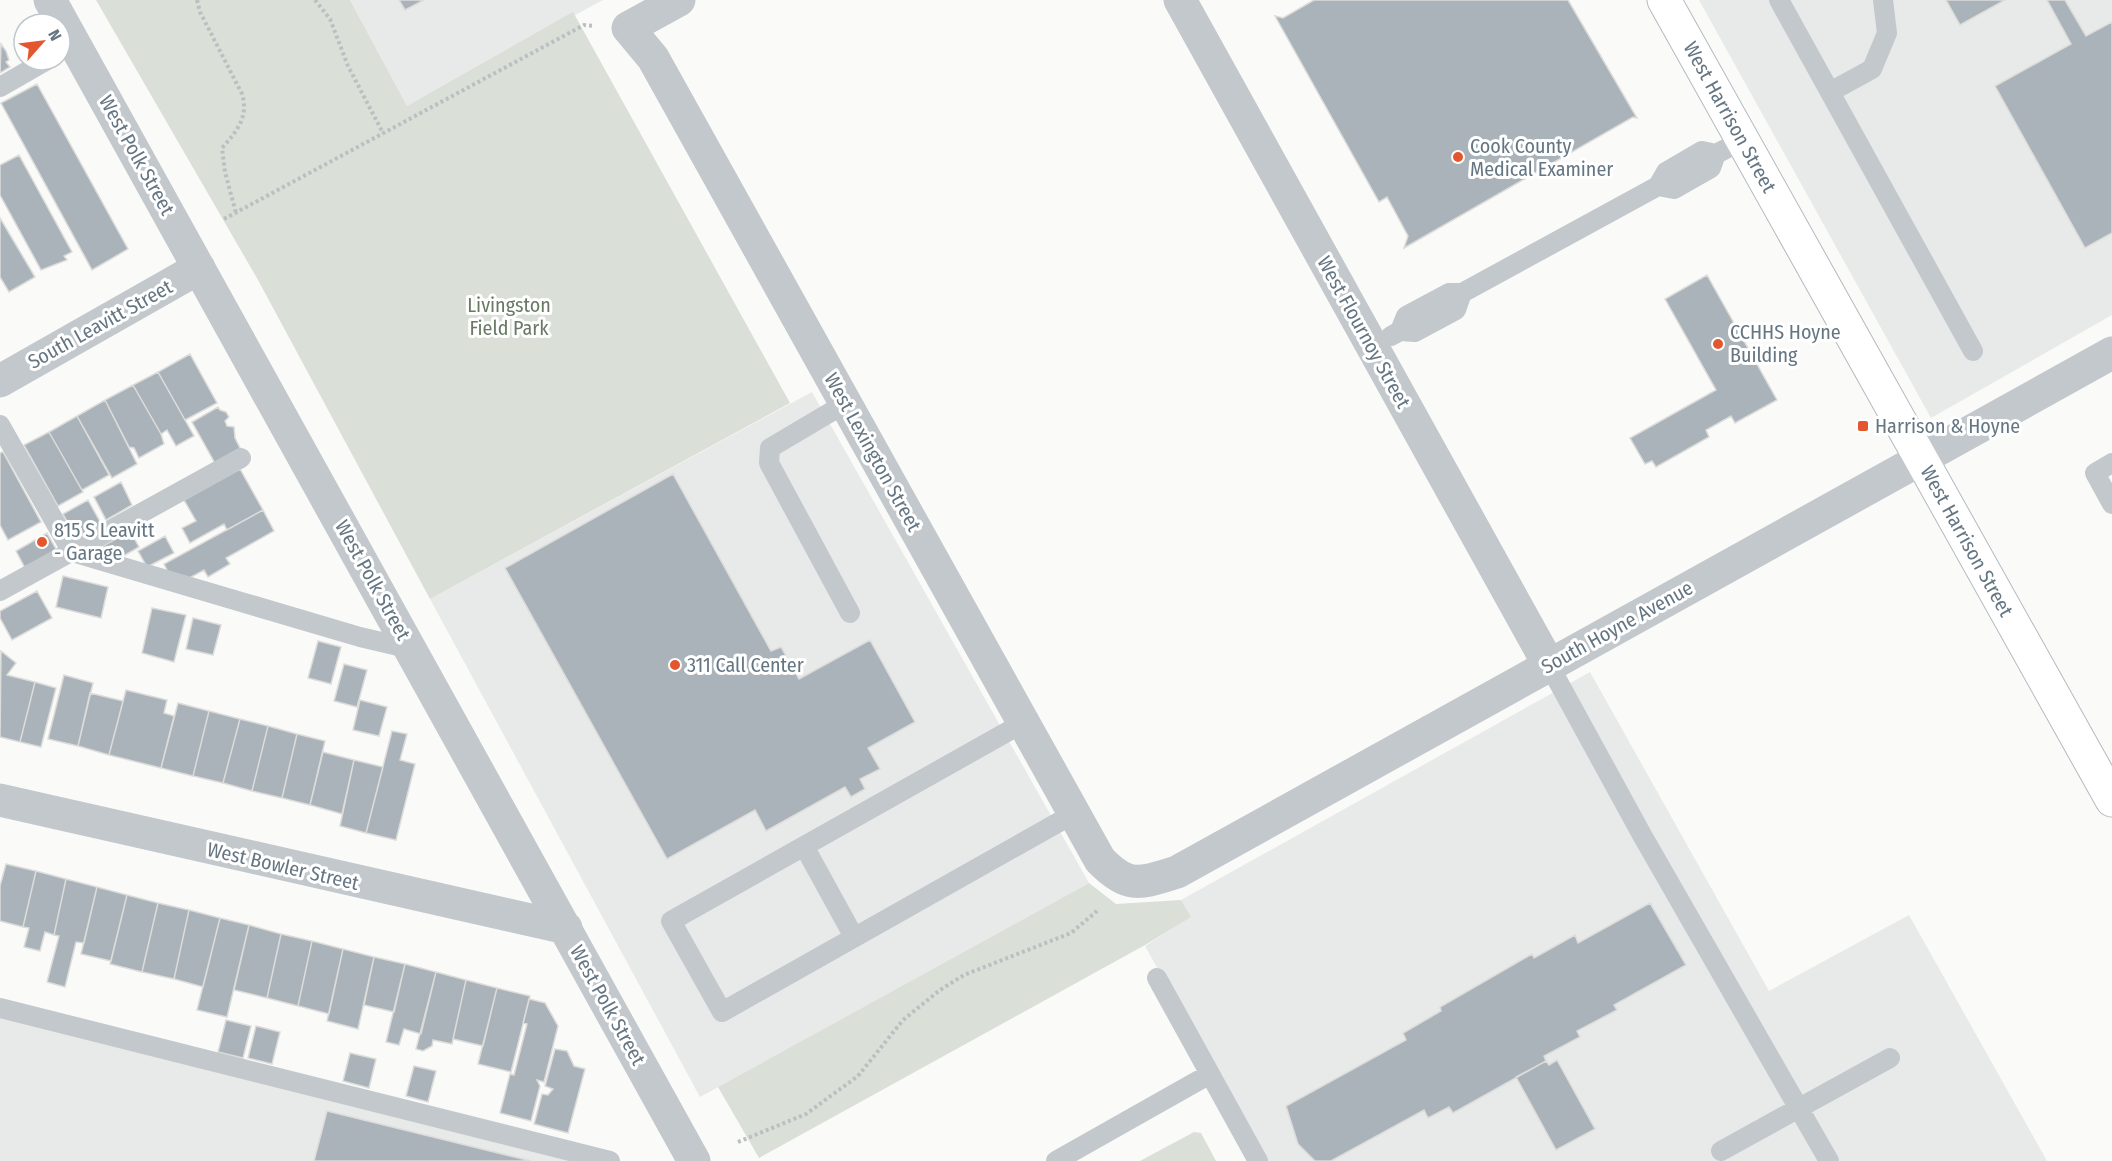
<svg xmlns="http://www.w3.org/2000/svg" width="2112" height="1161" viewBox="0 0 2112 1161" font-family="'Fira Sans Condensed',sans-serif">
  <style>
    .built { fill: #e8e9e9 }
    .green { fill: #dadfd7 }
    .building { fill: #aab3b9; stroke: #dcdcda; stroke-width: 1.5 }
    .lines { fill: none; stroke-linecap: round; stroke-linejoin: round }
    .secondary-casing { stroke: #b3babf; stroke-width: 35 }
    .path { stroke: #bbbfc2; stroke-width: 4; stroke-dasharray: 3 3; stroke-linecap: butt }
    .lane { stroke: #c3c8cc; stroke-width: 20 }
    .street { stroke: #c3c8cc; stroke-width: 33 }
    .secondary { stroke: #fff; stroke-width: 33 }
    .poi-dot { fill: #e4572e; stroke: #fff; stroke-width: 2 }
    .labels { text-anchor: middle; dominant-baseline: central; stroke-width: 6; stroke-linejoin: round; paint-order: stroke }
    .street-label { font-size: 20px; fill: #657683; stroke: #fff }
    .poi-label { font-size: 20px; fill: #657683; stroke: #fff; text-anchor: start }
    .park-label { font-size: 20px; fill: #687a64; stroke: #fff }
  </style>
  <rect width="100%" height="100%" fill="#fafaf8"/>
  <path class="built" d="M350 0H603L407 106Z
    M1699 0H2112V315L1931 418Z
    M812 392 1089 883 700 1097 430 599Z
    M1590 672 1769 991 1909 915 2047 1161H1265L1145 946 1190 917 1181 900Z
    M0 1008 610 1161H0Z"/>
  <path class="green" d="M96 0H350L407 106 573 12 790 403 430 599 258 280Z
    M1089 883 1116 904 1181 900 1191 917 1145 945 759 1158 718 1087Z
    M1194 1132 1201 1133 1216 1161H1140Z"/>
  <path class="building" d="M399 0H424L405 10Z
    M1314 0H1568L1637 118 1633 117 1404 248 1408 236 1387 197 1379 202 1275 16 1283 18Z
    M1946 0H2005L1960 25Z
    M2047 0H2065L2086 36 2112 22V233L2085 248 1995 86 2071 44Z
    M1 44 6 51 9 60 6 62 10 67 0 73Z
    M37 84 128 249 92 270 1 103Z
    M19 155 72 252 64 256 67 260 41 270 0 195V165Z
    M0 218 35 277 9 292 0 277Z
    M1707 275 1777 400 1735 423 1731 416 1706 430 1709 437 1656 467 1652 461 1645 464 1630 438 1716 390 1665 299Z
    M190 354 217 403 185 420 158 372Z
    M158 372 194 436 176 446 167 430 161 434 133 385Z
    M133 385 161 434 164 444 139 458 134 448 129 447 105 400Z
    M105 400 137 464 112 478 77 416Z
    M218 407 220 410 226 412 229 417 225 421 227 426 234 427 235 438 241 450 216 465 192 422Z
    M77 416 109 475 82 490 49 432Z
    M49 432 83 492 58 506 24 445Z
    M3 452 41 522 8 540 0 525V453Z
    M240 469 263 510 227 530 224 524 190 543 182 528 196 521 184 500Z
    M673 474 771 651 781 647 799 679 870 640 915 722 868 748 880 769 860 779 865 789 851 797 845 787 766 831 755 810 667 859 505 568Z
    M121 482 132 505 106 520 94 497Z
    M88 500 103 527 78 541 63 514Z
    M263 510 274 531 226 558 230 564 208 577 204 570 184 581 171 578 164 564Z
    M130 531 139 547 113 562 103 546Z
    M47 533 57 551 25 568 16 551Z
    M165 536 174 553 147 567 138 551Z
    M63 576 108 587 101 618 56 607Z
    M37 591 52 618 12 640 0 618V611Z
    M152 608 186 615 174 662 142 653Z
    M193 618 221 625 213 655 186 649Z
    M318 641 341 647 331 684 308 678Z
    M1 651 16 663 7 675 35 682 20 742 0 737Z
    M344 664 367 670 357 707 334 701Z
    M64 675 93 683 78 746 48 739Z
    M35 682 56 688 41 747 20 742Z
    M126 690 167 700 164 713 174 716 161 768 109 755Z
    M90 693 123 701 109 755 78 746Z
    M360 700 387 707 379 736 353 730Z
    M178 703 209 711 193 776 161 768Z
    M209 711 240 719 223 783 193 776Z
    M240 719 268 726 252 791 223 783Z
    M268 726 297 734 282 798 252 791Z
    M392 731 407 734 400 760 415 764 396 840 366 833Z
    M297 734 325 741 310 805 282 798Z
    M323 752 354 760 342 814 310 805Z
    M354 760 383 767 366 833 340 826Z
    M6 864 36 871 23 927 0 921V886Z
    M36 871 66 879 54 935 45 932 40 951 24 947 29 928 23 927Z
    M66 879 97 887 84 943 76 942 65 987 47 982 59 936 54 935Z
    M97 887 127 895 111 961 81 954Z
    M127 895 158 903 142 972 110 964Z
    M158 903 189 910 174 979 142 972Z
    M1650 903 1686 965 1614 1005 1617 1010 1577 1031 1580 1037 1544 1056 1546 1061 1453 1113 1449 1107 1428 1118 1424 1110 1331 1161H1315L1298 1144 1286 1106 1406 1040 1403 1033 1441 1011 1440 1007 1532 954 1534 958 1575 935 1578 943Z
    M189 910 220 918 203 987 174 979Z
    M220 918 249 925 227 1017 197 1010Z
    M249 925 281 934 267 998 234 990Z
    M281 934 312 941 298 1006 267 998Z
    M312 941 343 949 329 1014 298 1006Z
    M343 949 374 957 358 1029 327 1021Z
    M374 957 405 964 394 1012 364 1005Z
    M405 964 436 972 421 1034 404 1029 399 1045 386 1042Z
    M436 972 466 980 452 1044 433 1040 432 1046 423 1051 416 1049Z
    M466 980 497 988 483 1046 453 1039Z
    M497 988 530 996 511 1072 478 1064Z
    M529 999 545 1003 558 1026 544 1082 537 1080 540 1086 531 1121 500 1113 510 1074 514 1075 527 1024 523 1023Z
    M226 1020 251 1026 243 1058 218 1052Z
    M256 1026 280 1032 272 1064 248 1058Z
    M555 1049 567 1051 574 1066 585 1069 568 1133 534 1124 542 1094 548 1095 553 1089 545 1086Z
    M350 1053 376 1059 369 1088 343 1081Z
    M1557 1060 1595 1129 1556 1150 1516 1077 1546 1061 1549 1065Z
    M414 1066 436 1071 428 1102 406 1096Z
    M327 1111 531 1161H314Z"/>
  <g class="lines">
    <g class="secondary-casing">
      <path id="secondary" d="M1664 0 2112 800"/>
    </g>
    <path class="path" d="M197 0 200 12 242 94C249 117 237 131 222 148L225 172 236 213
      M315 0 330 19 348 66 383 133
      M224 219 584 25 595 26
      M738 1142 806 1114 858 1076 903 1020 940 990 964 975 1071 933 1097 911"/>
    <path class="lane" d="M1779 0 1973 351
      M0 87 47 60
      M1830 92 1872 69 1887 33 1883 0
      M1658 186 1674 189 1711 168 1716 154
      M1400 331 1406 316 1449 293H1462L1658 186 1666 172 1702 151 1716 154 1743 140
      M1391 336 1400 331 1415 332 1456 310 1462 293
      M846 403 770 448 769 463 850 613
      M0 425 72 552 360 637 411 649
      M2112 463 2095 473 2112 504
      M0 591 241 458
      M1549 665 1642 835 1829 1161
      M1023 723 671 921 722 1012 1075 813
      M804 846 854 937
      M1157 978 1258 1161
      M0 1008 610 1161
      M1721 1151 1890 1058
      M1056 1161 1210 1074"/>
    <path class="street" d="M50 0 694 1161
      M679 0 628 28 653 58 1100 860C1129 890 1141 883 1177 872L2112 353
      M1180 0 1549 665
      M0 381 199 268
      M0 800 566 928"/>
    <use href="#secondary" class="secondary"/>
  </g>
  <g class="poi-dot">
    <circle cx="1458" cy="157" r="6"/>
    <circle cx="1718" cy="344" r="6"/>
    <rect x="1857" y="420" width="12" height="12" rx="3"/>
    <circle cx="42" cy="542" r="6"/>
    <circle cx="675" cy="665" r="6"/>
  </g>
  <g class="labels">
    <g class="street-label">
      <text transform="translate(1730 117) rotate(61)">West Harrison Street</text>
      <text transform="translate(137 155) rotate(61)">West Polk Street</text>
      <text transform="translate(100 324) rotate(-29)">South Leavitt Street</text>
      <text transform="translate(1364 332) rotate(61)">West Flournoy Street</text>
      <text transform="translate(873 452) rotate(61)">West Lexington Street</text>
      <text transform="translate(1967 541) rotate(61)">West Harrison Street</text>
      <text transform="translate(373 580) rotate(61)">West Polk Street</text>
      <text transform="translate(1617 627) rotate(-29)">South Hoyne Avenue</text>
      <text transform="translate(283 866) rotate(13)">West Bowler Street</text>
      <text transform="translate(608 1005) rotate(61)">West Polk Street</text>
    </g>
    <g class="poi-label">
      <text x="1470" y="146">Cook County<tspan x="1470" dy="23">Medical Examiner</tspan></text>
      <text x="1730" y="332">CCHHS Hoyne<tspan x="1730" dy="23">Building</tspan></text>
      <text x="1875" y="426">Harrison &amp; Hoyne</text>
      <text x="54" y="530">815 S Leavitt<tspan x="54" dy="23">- Garage</tspan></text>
      <text x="687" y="665">311 Call Center</text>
    </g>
    <g class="park-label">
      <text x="509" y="305">Livingston<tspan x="509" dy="23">Field Park</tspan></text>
    </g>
  </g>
  <g transform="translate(42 42) rotate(62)"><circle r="28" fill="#ffffff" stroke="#c1c8cd" stroke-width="1.5"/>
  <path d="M0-4.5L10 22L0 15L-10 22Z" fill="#e4572e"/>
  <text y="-9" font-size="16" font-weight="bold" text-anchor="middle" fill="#657683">N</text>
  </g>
</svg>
